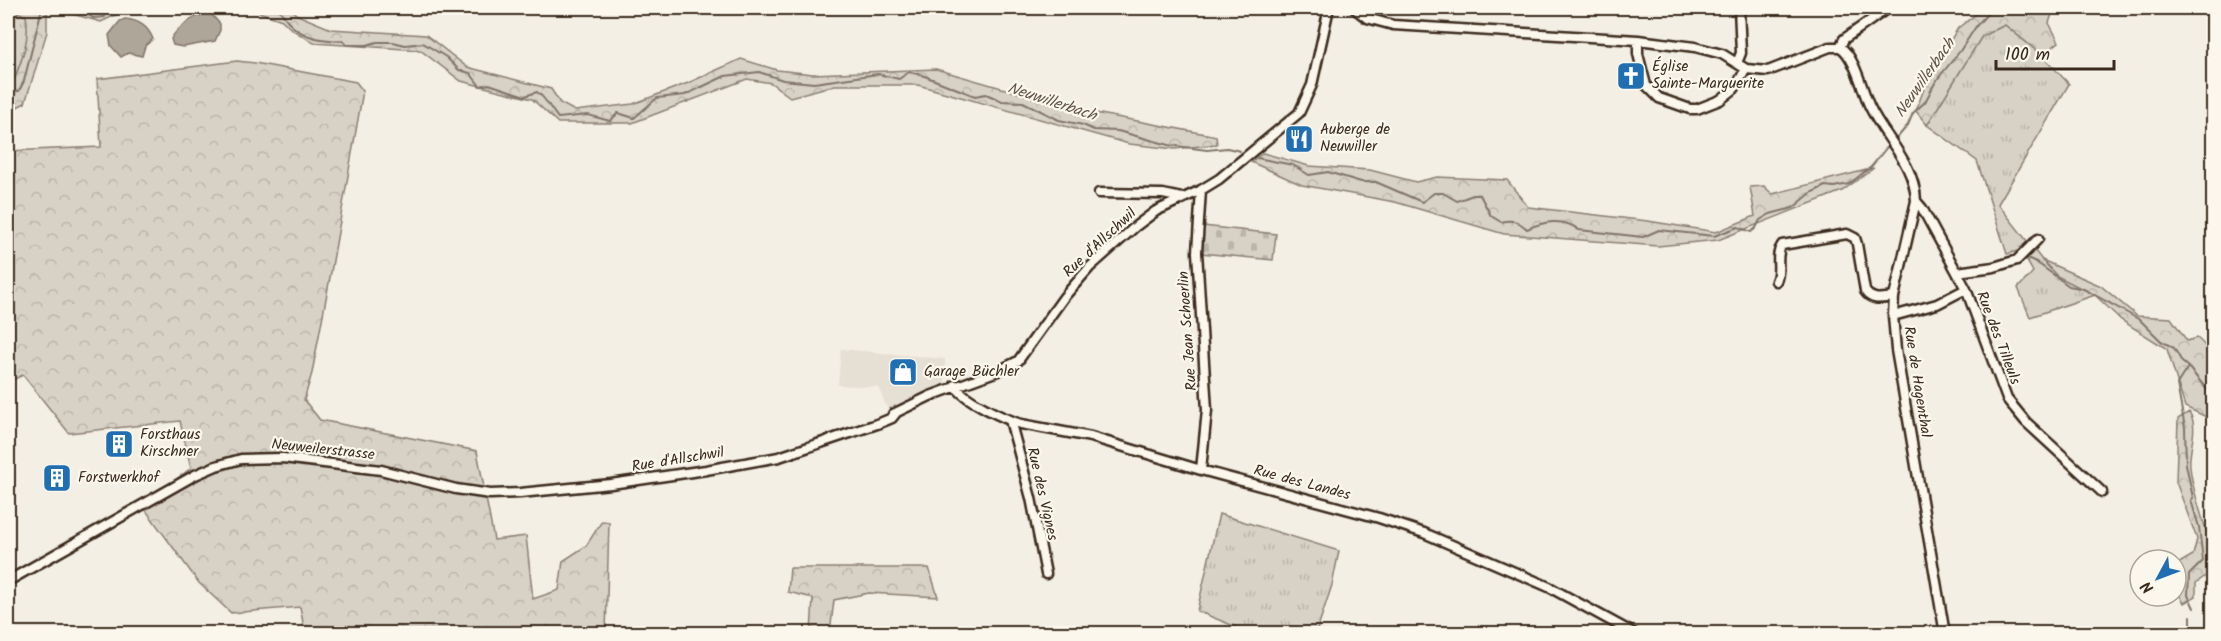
<svg xmlns="http://www.w3.org/2000/svg" width="2221" height="641" viewBox="0 0 2221 641" font-family="Kalam,sans-serif">
  <style>
    .built { fill: #e5dfd4 }
    .grass { fill: url(#grass-tufts); stroke: #8a7e72; stroke-width: 1.5 }
    .forest { fill: url(#forest-crowns); stroke: #8a7e72; stroke-width: 1.5 }
    .cemetery { fill: url(#cemetery-stones); stroke: #8a7e72; stroke-width: 1.5 }
    .water { fill: #afa69a; stroke: #817468; stroke-width: 1.5 }
    .lines { fill: none; stroke-linecap: round; stroke-linejoin: round }
    .stream { stroke: #817468; stroke-width: 2 }
    .minor-casing { stroke: #3b2a1e; stroke-width: 13 }
    .minor { stroke: #fbf7ec; stroke-width: 8 }
    .labels { text-anchor: middle; dominant-baseline: central; stroke-width: 4.5; stroke-linejoin: round; paint-order: stroke }
    .poi-label { font-size: 15px; fill: #3b2a1e; stroke: #fbf7ec; text-anchor: start }
    .street-label { font-size: 15px; fill: #3b2a1e; stroke: #fbf7ec }
    .water-label { font-size: 16px; font-style: italic; fill: #645549; stroke: #fbf7ec }
  </style>
  <defs>
    <pattern id="grass-tufts" width="24" height="20" patternUnits="userSpaceOnUse" patternTransform="scale(1.5)"><rect width="24" height="20" fill="#d8d1c6"/><path d="M3 7l-1-3M5 7V3M7 7l1-3M15 17l-1-3M17 17v-4M19 17l1-3" fill="none" stroke="#bab4aa"/></pattern>
    <pattern id="forest-crowns" width="20" height="18" patternUnits="userSpaceOnUse" patternTransform="scale(1.5)"><rect width="20" height="18" fill="#d8d1c6"/><path d="M2 6a3 3 0 1 1 6 0M12 15a3 3 0 1 1 6 0" fill="none" stroke="#bab4aa"/></pattern>
    <pattern id="cemetery-stones" width="16" height="16" patternUnits="userSpaceOnUse" patternTransform="scale(1.5)"><rect width="16" height="16" fill="#d8d1c6"/><path d="M2 7V4a2 2 0 0 1 4 0v3zM10 15v-3a2 2 0 0 1 4 0v3z" fill="#bab4aa"/></pattern>
  </defs>
  <rect width="100%" height="100%" fill="#f3efe4"/>
  <filter id="ink" filterUnits="userSpaceOnUse"><feTurbulence type="fractalNoise" baseFrequency=".0167" numOctaves="2"/><feDisplacementMap in="SourceGraphic" scale="12" xChannelSelector="R" yChannelSelector="G"/><feConvolveMatrix kernelMatrix="1 2 1 2 8 2 1 2 1" color-interpolation-filters="sRGB"/></filter>
  <g filter="url(#ink)">
    <path class="built" d="M841 349 945 359V397L892 419 878 387 838 385Z"/>
    <path class="grass" d="M15 11 27 16C31 41 20 64 11 88L8 89V14Z
      M2005 25 2042 55 2069 84 1998 204 2042 260 2057 276 2095 295 2030 317 2018 288 2033 272 2021 250 2007 254 1977 161 1927 125 1982 36Z
      M1219 514 1339 551 1332 585 1316 633H1251L1197 611Z"/>
    <path class="forest" d="M8 8H149L124 11 101 22 65 12H47V32L25 103 8 112V89L11 88C20 65 31 40 26 16L15 11 8 14Z
      M247 8H294L295 14 331 29 426 35 467 67 551 89 560 103 575 111 633 104 688 83 741 59 777 70 813 74 936 69 1074 109 1216 136 1217 144 1175 149 1129 144 918 85H835L790 97 771 83 747 79 632 123H558L532 99 461 81 420 50 314 43 291 29 282 20Z
      M1984 8H2054L2049 23 2059 42 2042 55 2005 25 1982 36 1927 125 1916 111 1928 77 1958 28Z
      M237 61 255 63 356 82 363 91 331 272 312 373 304 400 320 420 477 451 494 540 526 536 533 599 559 590 563 561 586 546 602 521 609 522 606 633H305L300 607 231 613 199 583 142 505 191 468 180 421 69 433 23 375 8 382V151L101 147 97 79Z
      M1263 153 1309 166 1370 170 1416 182 1437 177 1507 180 1528 207 1648 221 1716 232 1755 216 1750 187 1764 186 1772 194 1874 168 1842 191 1718 240 1658 246 1504 234 1395 202 1302 185 1251 162Z
      M2042 260 2101 286 2137 316 2171 318 2187 341 2197 338C2221 356 2214 394 2213 420L2185 407 2167 349 2121 320 2095 295 2057 276Z
      M2189 412C2200 428 2188 449 2190 466 2193 503 2213 534 2212 571L2196 583V596L2184 603 2176 589V565L2193 555 2197 539 2176 482 2178 419Z
      M790 568H929L938 597 869 593 834 600 830 633H811L813 598 788 592Z"/>
    <path class="cemetery" d="M1203 226 1276 234 1273 260 1201 253Z"/>
    <path class="water" d="M204 14H211L220 24V30L215 41 183 47 173 45 171 39C176 29 193 16 204 14Z
      M125 19C138 20 148 26 153 39L145 46 142 56 128 53 121 57 111 46 109 35 120 21Z"/>
    <g class="lines">
      <path class="stream" d="M80 8 93 18 105 17 99 9 107 8
        M276 8C283 12 286 20 292 26 306 39 325 40 343 41L347 45H367L377 42H393L405 45 423 43 446 57 459 70 470 73 480 86 489 84 525 96 537 92C546 98 551 110 558 118L588 115 610 121 618 113 634 118 657 98 685 95 725 76 759 72 783 80 814 83 878 74 899 79 909 72 922 75 975 96 986 94 1002 101 1023 102 1059 120 1083 125 1094 130 1118 131 1169 145 1207 150 1227 148 1240 151
        M8 92 19 91 24 81 42 8
        M1897 138 1908 125 1913 113 1925 102 1936 81 1960 51 1977 25 1988 13 1998 8
        M1257 158 1293 165 1309 175 1328 172 1361 182H1376L1422 202 1434 193H1443L1457 201 1473 195H1480L1491 216 1501 222C1513 219 1518 221 1527 229 1544 221 1564 218 1579 230L1643 237 1659 230 1714 236 1738 227 1751 232 1756 228 1760 220 1770 214 1793 208 1811 193 1825 186 1834 187 1849 184 1871 167 1887 147
        M2027 258 2036 262 2069 286 2084 289 2140 320 2161 341 2174 348 2182 362 2188 367 2177 384 2185 428 2186 464 2193 498 2191 500 2199 527 2203 561 2189 575 2188 595 2194 608
        M2189 368 2214 398
        M2191 634V616"/>
      <g class="minor-casing">
        <path id="minor" d="M1354 8 1367 18 1393 25 1638 40 1695 47 1722 54 1746 69 1768 71 1830 47H1840
          M1638 40V54L1646 85 1659 98 1690 109H1697L1720 100 1734 89 1746 69
          M1840 47C1854 55 1862 89 1869 105 1884 138 1915 163 1916 201L1894 297 1893 316 1896 350 1945 634
          M1840 47 1844 39 1888 8
          M1737 63 1741 53 1739 8
          M1099 193 1163 194 1182 198
          M1916 201 1922 208 1966 289 2007 399 2026 422 2102 492
          M1957 272 1994 267 2017 260 2038 239
          M1776 281C1782 269 1774 256 1782 245L1847 234 1855 238 1857 244 1865 291C1872 302 1883 298 1894 297
          M1893 316 1937 304 1966 289
          M955 385C963 400 1005 419 1021 424L1091 437 1201 470 1379 518 1424 533 1549 587 1635 634
          M893 414 930 396 998 371 1018 361 1064 297 1090 267 1136 226 1156 211 1201 190 1219 179 1299 113 1312 85 1329 8
          M1010 420 1031 498 1046 574
          M1201 470 1207 410 1197 252 1201 190
          M8 581 195 475 216 466 241 459 283 458 381 470 456 489 490 494 520 493 611 484 706 470 779 457 880 423 892 418 896 413
          M1815 632V634"/>
      </g>
      <use href="#minor" class="minor"/>
    </g>
  </g>
  <defs>
    <g id="church-square" transform="scale(1.5)"><rect x="-9" y="-9" width="18" height="18" rx="4" fill="#1f6fb2" stroke="#fbf7ec"/><path d="M-1.2-6h2.4v3.5h3.3v2.4h-3.3V6h-2.4V-.1h-3.3v-2.4h3.3Z" fill="#fff"/></g>
    <g id="restaurant-square" transform="scale(1.5)"><rect x="-9" y="-9" width="18" height="18" rx="4" fill="#1f6fb2" stroke="#fbf7ec"/><path d="M-5-6h1v4h1v-4h1v4h1v-4h1v5L-1.5 .5V6h-2V.5L-5-1ZM5-6V6H3V1.5H1.5Q1.5-4 5-6Z" fill="#fff"/></g>
    <g id="shop-square" transform="scale(1.5)"><rect x="-9" y="-9" width="18" height="18" rx="4" fill="#1f6fb2" stroke="#fbf7ec"/><path d="M-5-2.5h2.3a2.7 3.5 0 0 1 5.4 0H5L5.5 6h-11ZM-1.5-2.5h3a1.5 2.3 0 0 0-3 0Z" fill="#fff"/></g>
    <g id="building-square" transform="scale(1.5)"><rect x="-9" y="-9" width="18" height="18" rx="4" fill="#1f6fb2" stroke="#fbf7ec"/><path d="M-4-6H4V6H1V3H-1V6H-4ZM-2.5-4.3h1.7v1.8h-1.7ZM.8-4.3h1.7v1.8H.8ZM-2.5-1h1.7V.8h-1.7ZM.8-1h1.7V.8H.8Z" fill="#fff"/></g>
  </defs>
  <g fill-rule="evenodd">
    <use href="#church-square" x="1631" y="76"/>
    <use href="#restaurant-square" x="1299" y="139"/>
    <use href="#shop-square" x="903" y="372"/>
    <use href="#building-square" x="119" y="444"/>
    <use href="#building-square" x="57" y="478"/>
  </g>
  <g class="labels">
    <g class="poi-label">
      <text x="1652" y="67">Église<tspan x="1652" dy="17">Sainte-Marguerite</tspan></text>
      <text x="1320" y="130">Auberge de<tspan x="1320" dy="17">Neuwiller</tspan></text>
      <text x="924" y="372">Garage Büchler</text>
      <text x="140" y="435">Forsthaus<tspan x="140" dy="17">Kirschner</tspan></text>
      <text x="78" y="478">Forstwerkhof</text>
    </g>
    <g class="street-label">
      <text transform="translate(1100 243) rotate(-43)">Rue d'Allschwil</text>
      <text transform="translate(1188 331) rotate(-94)">Rue Jean Schoerlin</text>
      <text transform="translate(1998 338) rotate(69)">Rue des Tilleuls</text>
      <text transform="translate(1917 382) rotate(81)">Rue de Hagenthal</text>
      <text transform="translate(323 450) rotate(6)">Neuweilerstrasse</text>
      <text transform="translate(678 460) rotate(-9)">Rue d'Allschwil</text>
      <text transform="translate(1302 483) rotate(15)">Rue des Landes</text>
      <text transform="translate(1042 494) rotate(77)">Rue des Vignes</text>
    </g>
    <g class="water-label">
      <text transform="translate(1925 78) rotate(-55)">Neuwillerbach</text>
      <text transform="translate(1052 102) rotate(18)">Neuwillerbach</text>
    </g>
  </g>
  <rect width="2221" height="641" fill="none" stroke="#fbf7ec" stroke-width="30"/>
  <rect x="15" y="15" width="2191" height="611" fill="none" stroke="#3b2a1e" stroke-width="2" filter="url(#ink)"/>
  <g transform="translate(2158 578) rotate(229)"><circle r="28" fill="#fbf7ec" stroke="#aea59a" stroke-width="1.5"/>
  <path d="M0-4.5L10 22L0 15L-10 22Z" fill="#1f6fb2"/>
  <text y="-9" font-size="16" font-weight="bold" text-anchor="middle" fill="#3b2a1e">N</text>
  </g>
  <path d="M1996 60v9h118v-9" fill="none" stroke="#3b2a1e" stroke-width="3"/>
  <text x="2005" y="60" font-size="18" fill="#3b2a1e" stroke="#fbf7ec" stroke-width="4.5" paint-order="stroke">100 m</text>
</svg>
